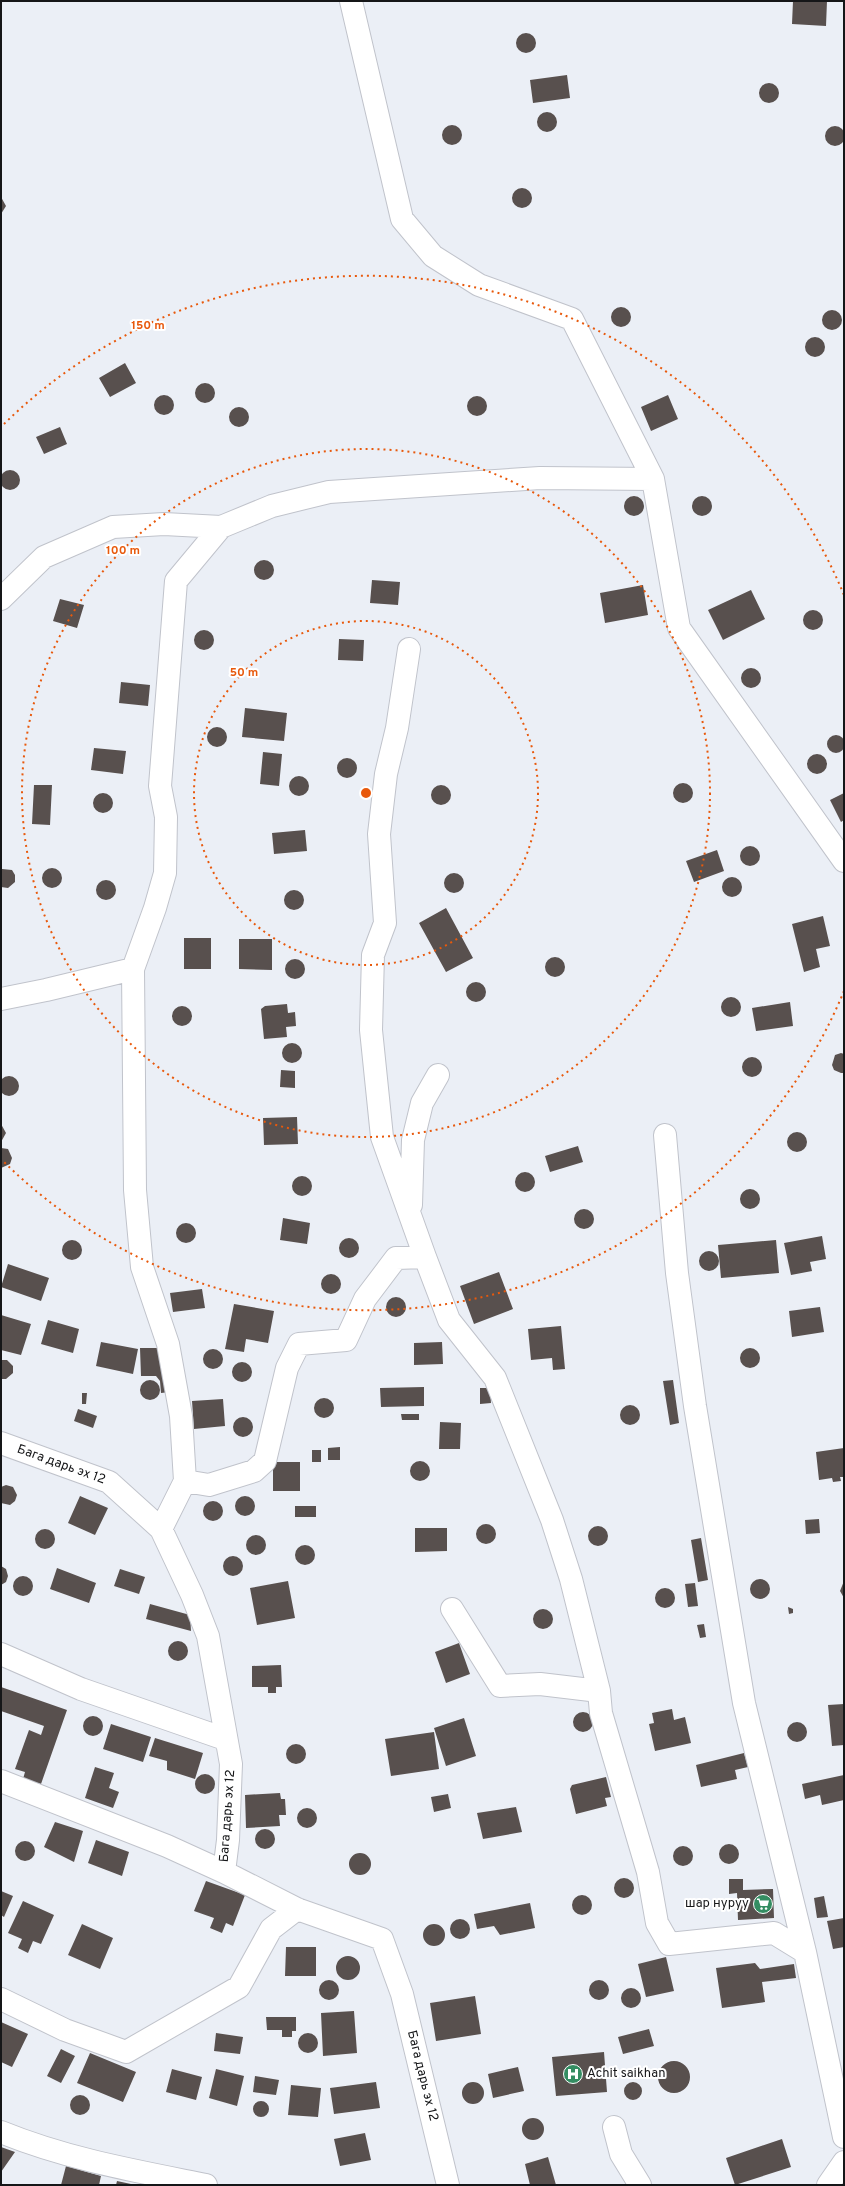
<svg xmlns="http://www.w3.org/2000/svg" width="845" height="2186" viewBox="0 0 845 2186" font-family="Overpass,sans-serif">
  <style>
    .building { fill: #58504e }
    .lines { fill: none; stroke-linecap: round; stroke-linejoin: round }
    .minor-casing { stroke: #c0c3cb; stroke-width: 24 }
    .minor { stroke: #fff; stroke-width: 22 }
    .ring { fill: none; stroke: #e8590c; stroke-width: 2; stroke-dasharray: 2 4 }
    .labels { text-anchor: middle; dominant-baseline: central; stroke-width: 4; stroke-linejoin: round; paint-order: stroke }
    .street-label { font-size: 13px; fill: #151618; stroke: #fff }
    .poi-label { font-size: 13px; fill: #151618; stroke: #fff; text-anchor: end }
    .centre { fill: #e8590c; stroke: #fff; stroke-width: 2 }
    .ring-label { font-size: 12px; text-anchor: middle; font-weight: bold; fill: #e8590c; stroke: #fff; stroke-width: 4; stroke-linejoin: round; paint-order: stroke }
  </style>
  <rect width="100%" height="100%" fill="#ebeff6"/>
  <path class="building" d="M793 1H827L826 26 792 24Z
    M516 43a10 10 0 1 1 20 0a10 10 0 1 1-20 0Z
    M567 75 570 98 533 103 530 80Z
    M759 93a10 10 0 1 1 20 0a10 10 0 1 1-20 0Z
    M537 122a10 10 0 1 1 20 0a10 10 0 1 1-20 0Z
    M442 135a10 10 0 1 1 20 0a10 10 0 1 1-20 0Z
    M825 136a10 10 0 1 1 20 0a10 10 0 1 1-20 0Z
    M512 198a10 10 0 1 1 20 0a10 10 0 1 1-20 0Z
    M1 197 6 206 1 214Z
    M611 317a10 10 0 1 1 20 0a10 10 0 1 1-20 0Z
    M822 320a10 10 0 1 1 20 0a10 10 0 1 1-20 0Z
    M805 347a10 10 0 1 1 20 0a10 10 0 1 1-20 0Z
    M125 363 136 383 110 397 99 378Z
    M195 393a10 10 0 1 1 20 0a10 10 0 1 1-20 0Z
    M154 405a10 10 0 1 1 20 0a10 10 0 1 1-20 0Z
    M668 395 678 419 651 431 641 407Z
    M467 406a10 10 0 1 1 20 0a10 10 0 1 1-20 0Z
    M229 417a10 10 0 1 1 20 0a10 10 0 1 1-20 0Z
    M60 427 67 444 44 454 36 437Z
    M0 480a10 10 0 1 1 20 0a10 10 0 1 1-20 0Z
    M624 506a10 10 0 1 1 20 0a10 10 0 1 1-20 0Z
    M692 506a10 10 0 1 1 20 0a10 10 0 1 1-20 0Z
    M254 570a10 10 0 1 1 20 0a10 10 0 1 1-20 0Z
    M372 580 400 582 398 605 370 603Z
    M643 585 648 615 605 623 600 593Z
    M751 590 765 619 723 640 708 610Z
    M60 599 84 605 77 628 53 621Z
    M803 620a10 10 0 1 1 20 0a10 10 0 1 1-20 0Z
    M194 640a10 10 0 1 1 20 0a10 10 0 1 1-20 0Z
    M339 639 364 640 363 661 338 660Z
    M741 678a10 10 0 1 1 20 0a10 10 0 1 1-20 0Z
    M121 682 150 685 148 706 119 703Z
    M245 708 287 713 284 741 242 737Z
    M207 737a10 10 0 1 1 20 0a10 10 0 1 1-20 0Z
    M827 744a9 9 0 1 1 18 0a9 9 0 1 1-18 0Z
    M94 748 126 751 123 774 91 770Z
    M263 752 282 754 279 786 260 784Z
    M807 764a10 10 0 1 1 20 0a10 10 0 1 1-20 0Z
    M337 768a10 10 0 1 1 20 0a10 10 0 1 1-20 0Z
    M289 786a10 10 0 1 1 20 0a10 10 0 1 1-20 0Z
    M673 793a10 10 0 1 1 20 0a10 10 0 1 1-20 0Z
    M431 795a10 10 0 1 1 20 0a10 10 0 1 1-20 0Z
    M34 785H52L50 825 32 824Z
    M844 793V820L841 822 830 800Z
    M93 803a10 10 0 1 1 20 0a10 10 0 1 1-20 0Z
    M305 830 307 851 274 854 272 833Z
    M740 856a10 10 0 1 1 20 0a10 10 0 1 1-20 0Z
    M717 850 724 871 694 882 686 861Z
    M42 878a10 10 0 1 1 20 0a10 10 0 1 1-20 0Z
    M2 869 12 870 15 875V882L8 888 1 887Z
    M444 883a10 10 0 1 1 20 0a10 10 0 1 1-20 0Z
    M722 887a10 10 0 1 1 20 0a10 10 0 1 1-20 0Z
    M96 890a10 10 0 1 1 20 0a10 10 0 1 1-20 0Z
    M284 900a10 10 0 1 1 20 0a10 10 0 1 1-20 0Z
    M446 908 473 958 446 972 419 923Z
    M823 916 830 946 816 949 820 967 804 972 792 924Z
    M184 938H211V969H184Z
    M239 939H272V970L239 969Z
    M545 967a10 10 0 1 1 20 0a10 10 0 1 1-20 0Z
    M285 969a10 10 0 1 1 20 0a10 10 0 1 1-20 0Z
    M466 992a10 10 0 1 1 20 0a10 10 0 1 1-20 0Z
    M721 1007a10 10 0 1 1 20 0a10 10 0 1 1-20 0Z
    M790 1002 793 1026 756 1031 752 1008Z
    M287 1004 288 1013 295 1012 296 1026 286 1027 287 1037 264 1039 261 1009 265 1006Z
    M172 1016a10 10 0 1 1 20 0a10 10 0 1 1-20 0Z
    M282 1053a10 10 0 1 1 20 0a10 10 0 1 1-20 0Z
    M841 1053 844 1054V1073H841L834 1070 832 1065 835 1055Z
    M742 1067a10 10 0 1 1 20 0a10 10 0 1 1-20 0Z
    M281 1070 295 1071V1088L280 1087Z
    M-1 1086a10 10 0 1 1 20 0a10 10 0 1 1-20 0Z
    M297 1117 298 1144 264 1145 263 1118Z
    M1 1124 6 1133 1 1142Z
    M787 1142a10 10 0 1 1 20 0a10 10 0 1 1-20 0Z
    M578 1146 583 1162 550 1172 545 1156Z
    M1 1148 8 1149 12 1158 10 1164 1 1168Z
    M515 1182a10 10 0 1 1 20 0a10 10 0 1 1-20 0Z
    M292 1186a10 10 0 1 1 20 0a10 10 0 1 1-20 0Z
    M740 1199a10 10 0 1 1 20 0a10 10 0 1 1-20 0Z
    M574 1219a10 10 0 1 1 20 0a10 10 0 1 1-20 0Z
    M283 1218 310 1223 307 1244 280 1240Z
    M176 1233a10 10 0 1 1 20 0a10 10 0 1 1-20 0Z
    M822 1236 826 1259 810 1262 812 1271 791 1275 784 1243Z
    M339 1248a10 10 0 1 1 20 0a10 10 0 1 1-20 0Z
    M62 1250a10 10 0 1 1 20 0a10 10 0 1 1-20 0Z
    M776 1240 779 1273 721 1278 718 1245Z
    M699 1261a10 10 0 1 1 20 0a10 10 0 1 1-20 0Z
    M8 1264 49 1278 41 1301 1 1287Z
    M499 1272 513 1309 474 1324 460 1286Z
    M321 1284a10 10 0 1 1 20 0a10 10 0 1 1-20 0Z
    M202 1289 205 1308 173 1312 170 1293Z
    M386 1307a10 10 0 1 1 20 0a10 10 0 1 1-20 0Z
    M234 1304 274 1311 268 1343 246 1339 244 1352 225 1349Z
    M820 1307 824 1332 792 1337 789 1311Z
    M1 1315 31 1324 21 1355 1 1350Z
    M48 1320 79 1329 73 1353 41 1344Z
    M561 1326 565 1369 553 1370 552 1358 531 1360 528 1329Z
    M101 1342 138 1349 133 1374 96 1366Z
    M442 1342 443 1364 414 1365V1343Z
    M140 1348H163L170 1392 161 1393 160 1381 156 1376H141Z
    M740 1358a10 10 0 1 1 20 0a10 10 0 1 1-20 0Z
    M203 1359a10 10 0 1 1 20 0a10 10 0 1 1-20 0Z
    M1 1360H7L13 1366V1373L6 1379H1Z
    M232 1372a10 10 0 1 1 20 0a10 10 0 1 1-20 0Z
    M140 1390a10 10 0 1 1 20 0a10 10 0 1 1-20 0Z
    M673 1380 679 1423 670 1425 663 1381Z
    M424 1387V1406L381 1407 380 1388Z
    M480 1388H490L491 1403 480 1404Z
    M82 1393H87L86 1404H82Z
    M314 1408a10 10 0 1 1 20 0a10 10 0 1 1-20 0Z
    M223 1399 225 1426 194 1429 192 1401Z
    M620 1415a10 10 0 1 1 20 0a10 10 0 1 1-20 0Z
    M78 1409 97 1416 93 1428 74 1421Z
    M401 1414H419V1420H402Z
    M233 1427a10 10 0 1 1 20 0a10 10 0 1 1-20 0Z
    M440 1422 461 1423 460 1449H439Z
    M340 1447V1460H328V1448Z
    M844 1448V1477H840L841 1481 833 1482 832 1478 819 1480 816 1452Z
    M312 1450H321V1462H312Z
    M410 1471a10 10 0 1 1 20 0a10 10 0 1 1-20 0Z
    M273 1462H300V1491H273Z
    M6 1485 13 1487 17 1495 15 1501 10 1505 1 1503V1487Z
    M235 1506a10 10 0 1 1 20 0a10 10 0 1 1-20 0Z
    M80 1496 108 1508 95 1535 68 1523Z
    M203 1511a10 10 0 1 1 20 0a10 10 0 1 1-20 0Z
    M295 1506H316V1517H295Z
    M819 1519 820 1533 806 1534 805 1520Z
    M476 1534a10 10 0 1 1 20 0a10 10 0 1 1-20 0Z
    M588 1536a10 10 0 1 1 20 0a10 10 0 1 1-20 0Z
    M415 1528H447V1551L415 1552Z
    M35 1539a10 10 0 1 1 20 0a10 10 0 1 1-20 0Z
    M246 1545a10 10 0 1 1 20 0a10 10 0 1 1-20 0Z
    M701 1538 708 1580 698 1582 691 1540Z
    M295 1555a10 10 0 1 1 20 0a10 10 0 1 1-20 0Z
    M223 1566a10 10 0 1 1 20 0a10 10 0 1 1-20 0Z
    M1 1566 6 1569 8 1576 6 1582 1 1585Z
    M57 1568 96 1583 89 1603 50 1589Z
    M120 1569 145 1577 139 1594 114 1586Z
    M13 1586a10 10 0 1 1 20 0a10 10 0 1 1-20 0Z
    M750 1589a10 10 0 1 1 20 0a10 10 0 1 1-20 0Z
    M288 1581 295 1618 257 1625 250 1588Z
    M844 1581V1598L840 1591Z
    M695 1583 698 1606 688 1607 685 1584Z
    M655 1598a10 10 0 1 1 20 0a10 10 0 1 1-20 0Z
    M150 1604 190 1615 191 1631 146 1619Z
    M788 1607 793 1609V1613L789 1614Z
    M533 1619a10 10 0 1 1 20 0a10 10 0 1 1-20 0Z
    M704 1624 706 1637 700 1638 697 1625Z
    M168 1651a10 10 0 1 1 20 0a10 10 0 1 1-20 0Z
    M459 1643 470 1674 446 1683 435 1652Z
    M281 1665 282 1687H276V1693H268V1687H252V1666Z
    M1 1687 67 1710 41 1784 23 1779 25 1772 15 1769 29 1730 41 1735 44 1726 1 1711Z
    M844 1704V1745L832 1746 828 1705Z
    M672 1709 674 1720 685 1717 691 1743 655 1751 649 1724 654 1723 652 1713Z
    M573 1722a10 10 0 1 1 20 0a10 10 0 1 1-20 0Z
    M83 1726a10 10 0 1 1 20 0a10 10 0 1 1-20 0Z
    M464 1718 476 1756 446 1766 434 1728Z
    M787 1732a10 10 0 1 1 20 0a10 10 0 1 1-20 0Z
    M111 1724 151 1737 143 1762 103 1749Z
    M434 1732 439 1769 391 1776 385 1739Z
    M155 1738 203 1753 195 1779 167 1770V1761L149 1756Z
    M286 1754a10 10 0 1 1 20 0a10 10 0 1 1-20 0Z
    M744 1753 748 1767 735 1770 737 1779 701 1787 696 1765Z
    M95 1767 114 1773 109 1788 119 1792 113 1808 85 1798Z
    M195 1784a10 10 0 1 1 20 0a10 10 0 1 1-20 0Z
    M844 1775V1800L822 1805 820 1795 805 1799 802 1784Z
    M606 1777 611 1797 605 1798 607 1806 576 1814 570 1789 572 1785Z
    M280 1793 281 1799H285L286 1815H279L280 1826 246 1828 245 1795Z
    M448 1794 451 1808 434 1812 431 1797Z
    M516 1807 522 1832 483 1839 477 1813Z
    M297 1818a10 10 0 1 1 20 0a10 10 0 1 1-20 0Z
    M55 1822 83 1831 74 1862 44 1847Z
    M255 1839a10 10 0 1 1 20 0a10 10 0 1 1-20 0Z
    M96 1840 129 1852 122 1876 88 1863Z
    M15 1851a10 10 0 1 1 20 0a10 10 0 1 1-20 0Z
    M719 1854a10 10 0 1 1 20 0a10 10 0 1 1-20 0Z
    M673 1856a10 10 0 1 1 20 0a10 10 0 1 1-20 0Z
    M349 1864a11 11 0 1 1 22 0a11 11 0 1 1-22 0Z
    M614 1888a10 10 0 1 1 20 0a10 10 0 1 1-20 0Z
    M729 1879H743V1890L773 1889 774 1918 738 1920 737 1893 729 1894Z
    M206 1881 245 1895 233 1926 226 1923 222 1933 210 1928 214 1918 194 1911Z
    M1 1891 13 1896 4 1917 1 1915Z
    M572 1905a10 10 0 1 1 20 0a10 10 0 1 1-20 0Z
    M824 1896 828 1917 817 1918 814 1898Z
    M23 1901 54 1915 41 1944 33 1941 28 1953 18 1948 22 1939 8 1933Z
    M530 1903 535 1928 500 1935 494 1926 477 1929 474 1914Z
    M844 1918V1947L833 1949 827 1921Z
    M450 1929a10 10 0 1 1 20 0a10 10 0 1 1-20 0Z
    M82 1924 113 1938 100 1969 68 1955Z
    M423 1935a11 11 0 1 1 22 0a11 11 0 1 1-22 0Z
    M286 1947H316V1976H285Z
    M336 1968a12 12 0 1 1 24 0a12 12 0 1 1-24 0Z
    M666 1957 674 1991 646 1997 638 1964Z
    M755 1963 760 1969 794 1964 796 1978 762 1982 765 2002 722 2008 716 1968Z
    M319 1990a10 10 0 1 1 20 0a10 10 0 1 1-20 0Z
    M589 1990a10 10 0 1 1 20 0a10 10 0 1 1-20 0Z
    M621 1998a10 10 0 1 1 20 0a10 10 0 1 1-20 0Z
    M475 1996 481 2034 436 2041 430 2003Z
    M354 2011 357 2053 323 2056 321 2013Z
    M266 2017H296V2031H292V2037H282V2030H267Z
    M1 2022 28 2034 12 2067 1 2062Z
    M649 2029 654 2046 623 2054 618 2037Z
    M298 2043a10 10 0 1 1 20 0a10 10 0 1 1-20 0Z
    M216 2033 243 2037 240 2054 214 2051Z
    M61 2049 75 2056 61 2083 47 2076Z
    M604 2052 607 2092 556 2096 552 2057Z
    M90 2053 136 2072 123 2102 77 2083Z
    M658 2077a16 16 0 1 1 32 0a16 16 0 1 1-32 0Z
    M518 2067 524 2091 493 2098 488 2074Z
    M172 2069 202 2077 196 2100 166 2092Z
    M216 2069 244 2076 237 2106 209 2098Z
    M255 2076 279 2080 276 2095 253 2092Z
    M462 2093a11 11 0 1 1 22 0a11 11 0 1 1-22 0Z
    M624 2091a9 9 0 1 1 18 0a9 9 0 1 1-18 0Z
    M376 2082 380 2108 334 2114 330 2088Z
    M291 2085 321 2088 318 2117 288 2115Z
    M70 2105a10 10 0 1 1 20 0a10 10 0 1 1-20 0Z
    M253 2109a8 8 0 1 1 16 0a8 8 0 1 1-16 0Z
    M522 2129a11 11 0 1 1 22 0a11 11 0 1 1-22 0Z
    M365 2133 371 2160 340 2166 334 2139Z
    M782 2139 791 2167 735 2185 726 2158Z
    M1 2147 15 2152 1 2172Z
    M548 2157 556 2185H530L525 2164Z
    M66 2166 101 2176 99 2185H61Z
    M117 2181 131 2184V2185H116Z"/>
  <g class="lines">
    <g class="minor-casing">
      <path id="minor" d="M351 1 402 219 433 256 479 285 572 319 653 479 679 628 844 861
        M1 599 44 557 113 527 164 524 221 527 272 506 329 492 540 478 653 479
        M409 649 397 728 386 774 379 834 385 923 373 955 371 1030 382 1137 425 1257
        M1 999 46 990 133 969
        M665 1135 677 1273 695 1406 744 1703 805 1952 844 2137
        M411 1205 413 1140 422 1103 438 1075
        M1 1443 109 1482 161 1529 192 1595 208 1636 231 1764 228 1840 224 1872 297 1909 382 1939 402 1994 448 2185
        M185 1481 209 1485 254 1471 265 1461 287 1368 299 1344 346 1340 365 1299 396 1258 425 1257 449 1320 495 1378 552 1520 571 1579 599 1691 601 1713 648 1872 657 1923 669 1944 774 1933 805 1952
        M161 1529 185 1481 181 1416 168 1344 142 1267 135 1190 133 969 155 908 165 873 166 817 160 786 176 581 221 527
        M452 1609 500 1686 540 1684 599 1691
        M1 1654 81 1689 225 1739
        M1 1781 167 1846 224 1872
        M1 1999 65 2030 126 2052 239 1987 271 1929 297 1909
        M614 2127 621 2154 640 2185
        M1 2132C67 2159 136 2171 206 2185
        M828 2185 844 2162"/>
    </g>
    <use href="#minor" class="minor"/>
  </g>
  <g class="ring">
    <circle cx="366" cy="793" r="172"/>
    <circle cx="366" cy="793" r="344"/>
    <path d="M844 991A517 517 0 0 1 4 1162M4 424A517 517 0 0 1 844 595"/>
  </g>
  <defs>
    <g id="supermarket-disc" transform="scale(1)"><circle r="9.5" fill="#348d62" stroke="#fff"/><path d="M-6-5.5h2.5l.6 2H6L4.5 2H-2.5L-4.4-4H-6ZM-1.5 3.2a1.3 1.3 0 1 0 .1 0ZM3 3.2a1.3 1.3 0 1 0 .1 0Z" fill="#fff"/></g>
    <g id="hospital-disc" transform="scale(1)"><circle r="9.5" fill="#348d62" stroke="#fff"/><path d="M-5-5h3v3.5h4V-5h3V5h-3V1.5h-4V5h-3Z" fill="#fff"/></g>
  </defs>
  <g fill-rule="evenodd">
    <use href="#supermarket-disc" x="763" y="1904"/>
    <use href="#hospital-disc" x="573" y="2074"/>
  </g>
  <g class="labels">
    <g class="street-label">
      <text transform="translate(61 1465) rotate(20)">Бага дарь эх 12</text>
      <text transform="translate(228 1816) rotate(-86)">Бага дарь эх 12</text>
      <text transform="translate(422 2076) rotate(76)">Бага дарь эх 12</text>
    </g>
    <g class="poi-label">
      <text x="749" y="1904">шар нуруу</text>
      <text x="587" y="2074" text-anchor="start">Achit saikhan</text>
    </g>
  </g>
  <circle cx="366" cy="793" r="6" class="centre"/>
  <g class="ring-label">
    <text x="148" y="329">150 m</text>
    <text x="123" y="554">100 m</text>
    <text x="244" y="676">50 m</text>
  </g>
  <rect width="845" height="2186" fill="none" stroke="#151618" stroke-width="4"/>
</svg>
